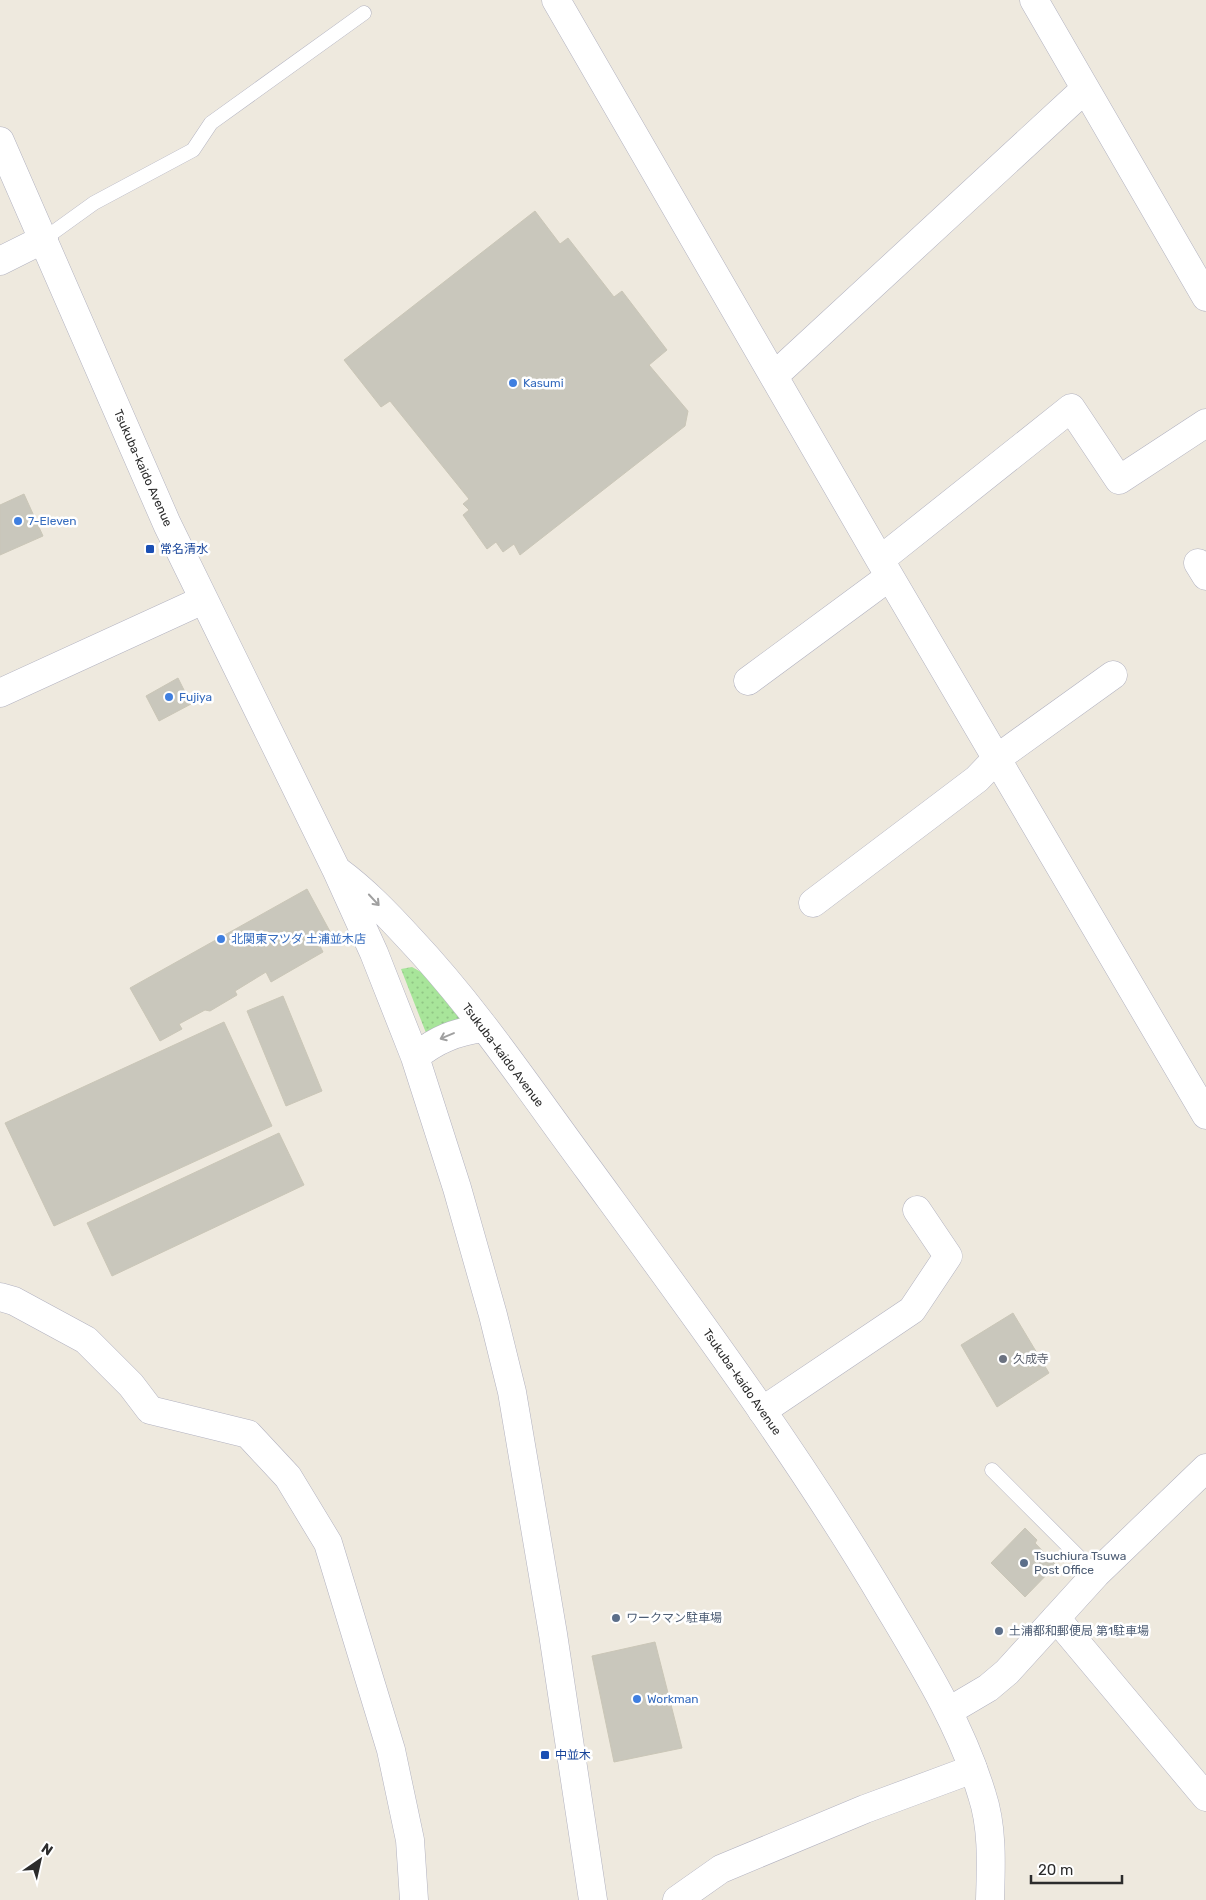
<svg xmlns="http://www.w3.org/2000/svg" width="1206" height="1900" viewBox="0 0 1206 1900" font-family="Rubik,'Noto Sans JP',sans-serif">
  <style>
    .green { fill: url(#green-dots) }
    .building { fill: #c9c7bc; stroke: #cac6b7 }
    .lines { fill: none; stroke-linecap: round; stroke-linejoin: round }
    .service-casing { stroke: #b2b2c0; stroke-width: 15 }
    .minor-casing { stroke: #b2b2c0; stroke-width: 29 }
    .tertiary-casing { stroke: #b2b2c0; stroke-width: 29 }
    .service { stroke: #fff; stroke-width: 14 }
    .minor { stroke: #fff; stroke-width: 28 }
    .tertiary { stroke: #fff; stroke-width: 28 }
    .oneway { stroke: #a0a0a0 }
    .shop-dot { fill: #3f7fe0; stroke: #fff; stroke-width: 2 }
    .transit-dot { fill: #1a4fb4; stroke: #fff; stroke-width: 2 }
    .worship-dot { fill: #6b7280; stroke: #fff; stroke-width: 2 }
    .service-dot { fill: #5c6f8a; stroke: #fff; stroke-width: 2 }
    .labels { text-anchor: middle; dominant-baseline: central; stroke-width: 5; stroke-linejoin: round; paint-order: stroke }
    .shop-label { font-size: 12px; fill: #366cbe; stroke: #fff; text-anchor: start }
    .street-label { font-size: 12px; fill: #2c2c2c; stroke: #fff }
    .transit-label { font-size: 12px; fill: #164399; stroke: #fff; text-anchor: start }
    .worship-label { font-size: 12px; fill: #5b616d; stroke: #fff; text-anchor: start }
    .service-label { font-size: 12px; fill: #4e5e75; stroke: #fff; text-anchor: start }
  </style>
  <defs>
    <pattern id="green-dots" width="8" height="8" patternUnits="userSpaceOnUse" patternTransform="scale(1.25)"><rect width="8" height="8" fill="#a8e59a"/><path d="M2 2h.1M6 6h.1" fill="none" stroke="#91c585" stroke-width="1.8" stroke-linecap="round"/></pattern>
  </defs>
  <rect width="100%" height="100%" fill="#eee9de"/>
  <path class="green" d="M412 967 421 972 465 1020 428 1038 401 969Z"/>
  <path class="building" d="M535 211 560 244 568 238 614 297 622 291 667 350 649 365 688 411 685 426 520 555 514 544 503 552 496 542 487 549 463 515 469 510 463 504 469 499 390 401 381 407 344 360Z
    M24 494 43 536 0 555V505Z
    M178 678 191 704 159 721 146 696Z
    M307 889 333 937 319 944 323 952 271 982 266 972 235 991 237 995 210 1011 205 1010 179 1024 182 1029 160 1041 130 988Z
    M283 996 322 1091 286 1106 247 1011Z
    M224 1022 272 1126 54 1226 5 1123Z
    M279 1133 304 1185 112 1276 87 1223Z
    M1013 1313 1049 1373 997 1407 961 1345Z
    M1025 1528 1037 1540 1035 1543 1056 1565 1025 1597 991 1563Z
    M655 1642 682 1748 614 1762 592 1656Z"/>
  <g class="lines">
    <g class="service-casing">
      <path id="service" d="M44 239 94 203 193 150 211 123 364 13
        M992 1470 1096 1574"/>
    </g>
    <g class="minor-casing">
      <path id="minor" d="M556 0 880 560 1206 1115
        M1034 0 1206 297
        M0 261 44 239
        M774 376 1085 89
        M880 560 1071 408 1119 480 1206 423
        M1198 563 1206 576
        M748 681 889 577
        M813 903 977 779 996 759 1113 675
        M0 1297 14 1301 86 1340 131 1385 150 1410 248 1434 288 1477 328 1543 391 1750 410 1840 414 1900
        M762 1411 912 1310 948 1256 917 1210
        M1056 1618 1206 1797
        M677 1900 721 1869 865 1809 973 1769"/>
    </g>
    <g class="tertiary-casing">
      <path id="tertiary" d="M0 141 167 524 336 869 374 953 415 1057 457 1188 493 1315 512 1392 553 1634 593 1900
        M0 693 203 600
        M338 871C365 891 387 914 410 939 477 1010 531 1092 589 1170 692 1311 796 1451 885 1601 922 1663 961 1725 982 1795 993 1828 991 1866 990 1900
        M415 1057C437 1039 456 1032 484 1028
        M949 1711 988 1688 1007 1672 1096 1574 1206 1468"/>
    </g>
    <use href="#service" class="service"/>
    <use href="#minor" class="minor"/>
    <use href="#tertiary" class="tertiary"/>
  </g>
  <defs><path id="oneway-shaft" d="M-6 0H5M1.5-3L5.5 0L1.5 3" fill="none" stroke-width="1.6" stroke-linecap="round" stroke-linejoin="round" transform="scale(1.25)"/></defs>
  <g class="oneway">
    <use href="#oneway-shaft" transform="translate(374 900) rotate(47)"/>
    <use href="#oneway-shaft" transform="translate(447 1036) rotate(157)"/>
  </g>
  <g class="shop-dot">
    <circle cx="513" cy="383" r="5"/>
    <circle cx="18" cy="521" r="5"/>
    <circle cx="169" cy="697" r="5"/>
    <circle cx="221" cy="939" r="5"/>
    <circle cx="637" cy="1699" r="5"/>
  </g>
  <g class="transit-dot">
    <rect x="145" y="544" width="10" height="10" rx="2.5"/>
    <rect x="540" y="1750" width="10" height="10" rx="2.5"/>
  </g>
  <circle class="worship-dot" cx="1003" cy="1359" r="5"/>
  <g class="service-dot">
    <circle cx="1024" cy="1563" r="5"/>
    <circle cx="616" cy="1618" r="5"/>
    <circle cx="999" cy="1631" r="5"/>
  </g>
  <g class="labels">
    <g class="shop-label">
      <text x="523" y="383">Kasumi</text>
      <text x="28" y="521">7-Eleven</text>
      <text x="179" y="697">Fujiya</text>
      <text x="231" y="939">北関東マツダ 土浦並木店</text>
      <text x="647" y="1699">Workman</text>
    </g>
    <g class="street-label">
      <text transform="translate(143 468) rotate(66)">Tsukuba-kaido Avenue</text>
      <text transform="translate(503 1055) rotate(53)">Tsukuba-kaido Avenue</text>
      <text transform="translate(742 1382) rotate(55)">Tsukuba-kaido Avenue</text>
    </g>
    <g class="transit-label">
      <text x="160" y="549">常名清水</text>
      <text x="555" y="1755">中並木</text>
    </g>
    <g class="worship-label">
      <text x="1013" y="1359">久成寺</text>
    </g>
    <g class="service-label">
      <text x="1034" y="1556">Tsuchiura Tsuwa<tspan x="1034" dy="14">Post Office</tspan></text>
      <text x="626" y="1618">ワークマン駐車場</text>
      <text x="1009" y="1631">土浦都和郵便局 第1駐車場</text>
    </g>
  </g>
  <g transform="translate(40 1860) rotate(34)" stroke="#ffffff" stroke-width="4" paint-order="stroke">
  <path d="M0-4L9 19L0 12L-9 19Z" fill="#2c2c2c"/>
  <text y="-8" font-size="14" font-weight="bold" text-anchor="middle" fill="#2c2c2c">N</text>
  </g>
  <path d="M1031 1875v8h91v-8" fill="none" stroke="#2c2c2c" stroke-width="2.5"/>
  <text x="1038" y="1875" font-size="15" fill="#2c2c2c" stroke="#ffffff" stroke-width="4" paint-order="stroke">20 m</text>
</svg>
